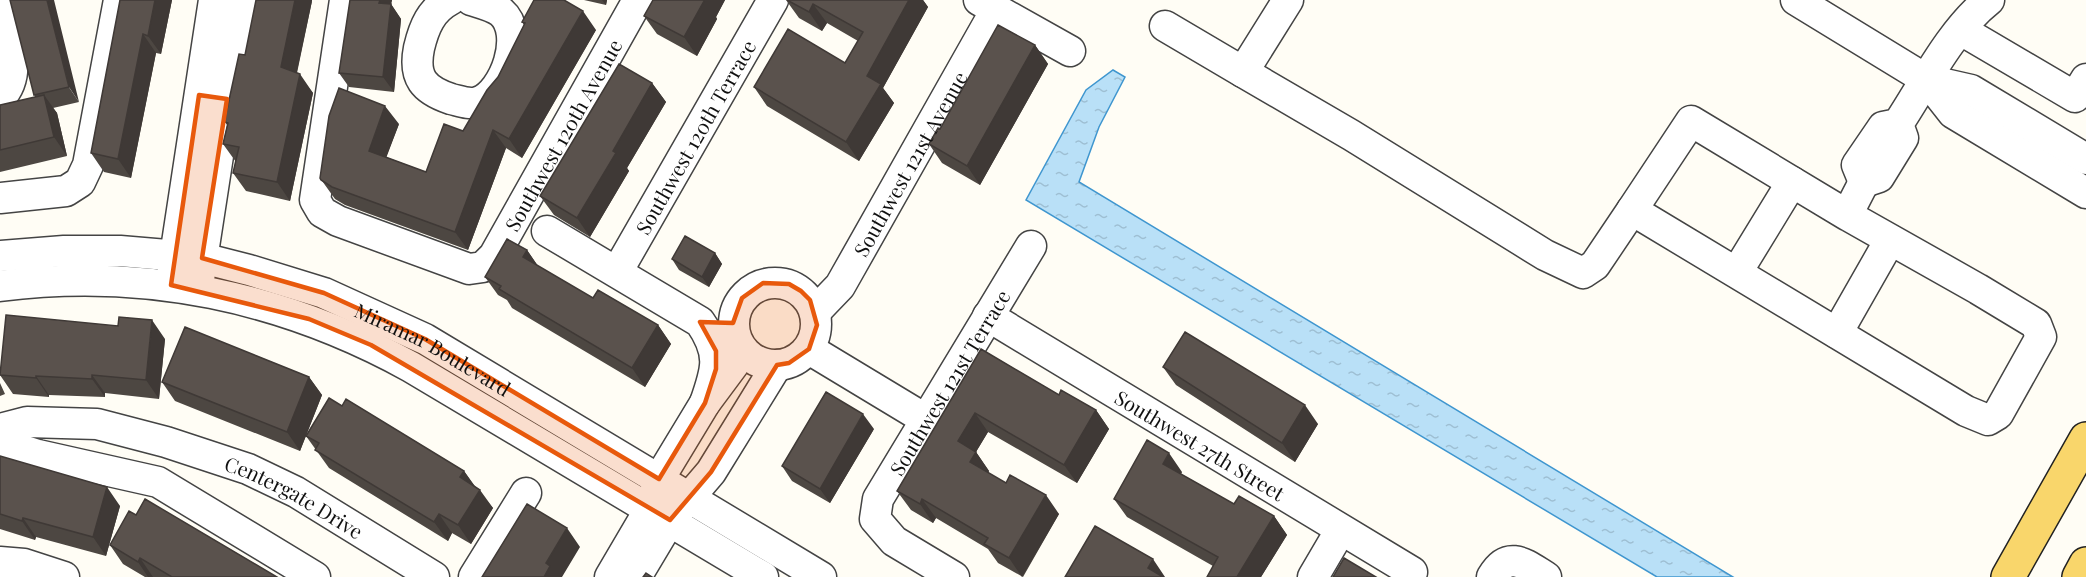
<svg xmlns="http://www.w3.org/2000/svg" width="2086" height="577" viewBox="0 0 2086 577" font-family="'Playfair Display',serif">
  <style>
    .water { fill: url(#water-ripples); stroke: #3f96cf; stroke-width: 1.5 }
    .lines { fill: none; stroke-linecap: round; stroke-linejoin: round }
    .minor-casing { stroke: #444; stroke-width: 33 }
    .major-casing { stroke: #222; stroke-width: 36 }
    .minor { stroke: #fff; stroke-width: 30 }
    .major { stroke: #f9d66b; stroke-width: 33 }
    .wall { fill: #4d4742 }
    .shaded-wall { fill: #3f3936 }
    .building { fill: #5a524d; stroke: #3f3936; stroke-width: 1.5 }
    .marked { fill: #e8590c; fill-opacity: 0.2; stroke: #e8590c; stroke-width: 4.5; stroke-linejoin: round }
    .labels { text-anchor: middle; dominant-baseline: central; stroke-width: 6; stroke-linejoin: round; paint-order: stroke }
    .street-label { font-size: 20px; fill: #111; stroke: #fff }
  </style>
  <defs>
    <pattern id="water-ripples" width="26" height="14" patternUnits="userSpaceOnUse" patternTransform="scale(1.5)"><rect width="26" height="14" fill="#b9e0f7"/><path d="M2 4q2-2 4 0t4 0M15 11q2-2 4 0t4 0" fill="none" stroke="#9ebfd3"/></pattern>
  </defs>
  <rect width="100%" height="100%" fill="#fffdf5"/>
  <path class="water" d="M1113 70 1125 77 1099 127 1079 182 1733 577H1657L1026 200 1086 90Z"/>
  <g class="lines">
    <g class="minor-casing">
      <g id="minor">
        <path id="s1" d="M345 0 315 200 322 212 338 221 469 269 483 267 494 256 638 0"/>
        <path d="M450 0C431 10 424 27 419 48 413 78 424 90 451 99 460 101 469 105 478 102 505 93 526 33 501 12 493 6 480 3 471 0"/>
        <path d="M979 0 1070 51"/>
        <path d="M1796 0 1927 80 1971 90 2086 159"/>
        <path d="M0 9C7 38 24 73 0 98"/>
        <path d="M1165 26 1243 72 1288 0"/>
        <path d="M1961 30 2075 97 2086 79"/>
        <path d="M1243 72 1351 135 1545 255 1583 273 1595 265 1632 210"/>
        <path d="M1927 80 1953 113 2086 193"/>
        <path d="M1898 124 1903 138 1879 177 1864 182 1857 165 1883 127 1898 124C1925 83 1951 30 1989 0"/>
        <path d="M0 198 66 191 80 182 88 165 119 0"/>
        <path d="M1847 215 1691 121 1632 210 1966 411 1988 420 1998 414 2041 337 2036 324 1978 289 1847 215 1864 182"/>
        <path d="M547 231 700 322C722 354 717 369 705 403"/>
        <path id="s2" d="M0 256 64 251H120L202 258 249 270 324 293 425 339 821 577"/>
        <path id="s3" d="M617 272 773 0"/>
        <path d="M1737 272 1792 182"/>
        <path d="M172 276 214 0"/>
        <path d="M199 279 242 0"/>
        <circle cx="775" cy="324" r="41"/>
        <path d="M0 286C144 267 284 297 411 367L763 577"/>
        <path id="s4" d="M815 312 840 286 996 10"/>
        <path id="s5" d="M988 316 1412 572"/>
        <path d="M1837 333 1890 240"/>
        <path d="M809 349 925 419"/>
        <path id="s6" d="M0 429 27 422 97 424 166 442 248 469 296 492 434 577"/>
        <path d="M0 443 38 455 158 482 315 577"/>
        <path d="M0 562 24 564 64 577"/>
        <path d="M474 577 526 493"/>
        <path d="M610 577 650 509 659 479 705 403 734 364 741 348"/>
        <path d="M636 577 670 520 711 472 777 365"/>
        <path id="s7" d="M954 577 894 541 875 519 878 499 1031 246"/>
        <path d="M1313 577 1340 531"/>
        <path d="M1492 577C1508 549 1525 564 1546 577"/>
      </g>
    </g>
    <g class="major-casing">
      <path id="major" d="M2008 577 2086 439
        M2079 577 2086 564"/>
    </g>
    <use href="#minor" class="minor"/>
    <use href="#major" class="major"/>
  </g>
  <path class="wall" d="M10 0 79 102 53 108 57 113 67 156 0 172V105L35 97Z
    M120 0H172L161 54 156 53 131 178 104 172 91 153Z
    M350 0H392L391 4 401 19 394 92 349 87 339 73Z
    M584 0H607L606 5Z
    M653 0H725L716 17 717 19 697 56 657 34 644 16Z
    M786 0H923L928 7 883 88 894 103 859 161 767 106 754 87 845 63 858 41 827 23 822 31 799 18Z
    M312 1 297 73 313 93 290 201 246 191 233 173 236 162 223 144 227 125 225 122 245 55Z
    M522 22 596 30 522 158 506 148 468 250 345 205 335 199 320 178 399 124 386 157 426 172 463 131 498 77 524 25Z
    M1035 45 1048 64 980 185 942 163 929 144Z
    M652 83 666 102 627 168 629 171 590 237 554 215 540 196Z
    M527 250 538 266 593 298 658 325 671 344 645 387 512 308 507 300 498 295 485 277Z
    M715 253 722 264 709 287 679 270 672 259Z
    M165 339 159 399 105 393V397L49 395V397L13 394 0 375Z
    M981 349 1059 395 1096 410 1109 429 1077 483 988 432 976 452 989 471 988 473 1059 514 1023 577 998 563 988 549 936 518 933 523 911 510 897 491Z
    M1163 367 1318 424 1295 462 1176 385Z
    M309 377 322 395 300 451 175 401 162 382Z
    M0 383 5 394 0 396Z
    M342 406 464 471 475 487 493 508 471 544 452 533 448 541 329 468 306 436Z
    M874 429 830 503 792 481 782 466Z
    M0 456 120 506 106 556 36 537 35 540 0 529Z
    M1182 472 1181 474 1234 504 1274 516 1287 535 1261 577H1207L1213 566 1127 517 1114 499Z
    M136 515 277 577H145L123 564 110 545Z"/>
  <path class="shaded-wall" d="M47 0H54L79 102 69 87Z
    M155 0H172L161 54 148 36Z
    M295 0H312V1L294 85 281 67Z
    M380 0H392L391 4 401 19 394 92 383 77Z
    M602 0H607L606 5Z
    M702 0H725L716 17 717 19 697 56 684 37Z
    M909 0H923L928 7 883 88 894 103 859 161 846 142 867 76Z
    M813 4 827 23 822 31 809 12Z
    M583 11 596 30 522 158 509 139Z
    M143 34 156 53 131 178 118 159Z
    M1035 45 1048 64 980 185 967 166Z
    M300 74 313 93 290 201 277 182Z
    M652 83 666 102 627 168 629 171 590 237 577 218 613 151Z
    M44 95 57 113 67 156 54 137Z
    M385 106 399 124 382 169 369 151Z
    M493 130 506 148 468 250 455 232Z
    M527 250 540 269 523 257Z
    M715 253 722 264 709 287 702 277Z
    M152 320 165 339 159 399 146 380Z
    M658 325 671 344 645 387 632 368Z
    M92 375 105 393V397L92 379Z
    M36 376 49 395V397L36 378Z
    M309 377 322 395 300 451 287 432Z
    M1305 405 1318 424 1295 462 1282 443Z
    M1096 410 1109 429 1077 483 1064 465Z
    M975 413 988 432 971 460 958 441Z
    M863 414 874 429 830 503 820 489Z
    M976 452 989 471 983 481 970 462Z
    M1169 453 1182 472 1176 483 1163 464Z
    M464 471 477 489 460 477Z
    M107 487 120 506 106 556 93 537Z
    M480 490 493 508 471 544 458 525Z
    M1046 495 1059 514 1022 577 1009 558Z
    M922 499 936 518 933 523 920 504Z
    M439 514 452 533 448 541 434 522Z
    M1274 516 1287 535 1261 577H1237Z
    M23 518 36 537 35 540 22 521Z
    M567 528 580 547 562 577H544L546 563Z
    M140 558 153 577H148L138 562Z
    M1153 559 1165 577H1154L1148 568Z"/>
  <path class="building" d="M10 0H47L69 87 34 95Z
    M120 0H155L148 36 143 34 118 159 91 153Z
    M256 0H295L281 67 300 74 277 182 233 173 239 147 223 144 228 123 225 122 226 114 239 54 245 55Z
    M350 0H380L379 3 391 4 383 77 339 73Z
    M534 0H564L583 11 509 139 493 130 455 232 332 187 321 180 320 178 329 116 339 88 385 106 369 151 426 172 444 124 463 131 487 90 498 77 525 23 522 22Z
    M653 0H703L704 1 684 37 644 16Z
    M787 0H909L867 76 881 84 846 142 754 87 788 29 845 63 863 32 813 4 809 12Z
    M998 25 1035 45 967 166 929 144 938 128 940 129Z
    M619 64 652 83 613 151 616 153 577 218 540 196Z
    M44 95 54 137 0 150V105Z
    M685 236 715 253 702 277 672 259Z
    M507 239 527 250 523 257 593 298 598 290 658 325 632 368 499 289 501 286 485 277Z
    M6 315 118 326 119 317 152 320 146 380 92 375V379L36 376V378L0 375Z
    M185 327 309 377 287 432 162 382Z
    M1185 332 1305 405 1282 443 1163 367Z
    M981 349 1059 395 1061 390 1096 410 1064 465 975 413 958 441 976 452 970 462 1006 483 1010 475 1046 495 1009 558 984 544 988 538 922 499 920 504 897 491Z
    M826 392 863 414 820 489 782 466Z
    M329 398 342 406 346 399 464 471 460 477 480 490 458 525 439 514 434 522 315 450 319 443 306 436Z
    M1147 440 1169 453 1163 464 1234 504 1239 496 1274 516 1237 577H1207L1218 557 1114 499Z
    M0 456 107 487 93 537 23 518 22 521 0 514Z
    M145 499 277 577H172L140 558 138 562 110 545 129 511 136 515Z
    M527 504 567 528 546 563 550 566 544 577H482Z
    M1095 526 1153 559 1148 568 1163 577H1065Z
    M1344 558 1376 577H1333Z
    M646 573 652 577H643Z"/>
  <path class="marked" d="M199 95 227 99 202 258 324 293 425 339 659 479 705 403 716 369V351L700 322 733 323 742 298 763 283 789 284 801 291 810 300 817 325 809 349 789 363 777 365 711 472 670 520 371 345 309 319 171 285Z"/>
  <g class="labels">
    <g class="street-label">
      <text stroke="none"><textPath href="#s1" startOffset="543">Southwest 120th Avenue</textPath></text>
      <text stroke="none"><textPath href="#s3" startOffset="156">Southwest 120th Terrace</textPath></text>
      <text stroke="none"><textPath href="#s4" startOffset="177">Southwest 121st Avenue</textPath></text>
      <text stroke="none"><textPath href="#s2" startOffset="452">Miramar Boulevard</textPath></text>
      <text stroke="none"><textPath href="#s7" startOffset="256">Southwest 121st Terrace</textPath></text>
      <text stroke="none"><textPath href="#s5" startOffset="248">Southwest 27th Street</textPath></text>
      <text stroke="none"><textPath href="#s6" startOffset="309">Centergate Drive</textPath></text>
    </g>
  </g>
</svg>
